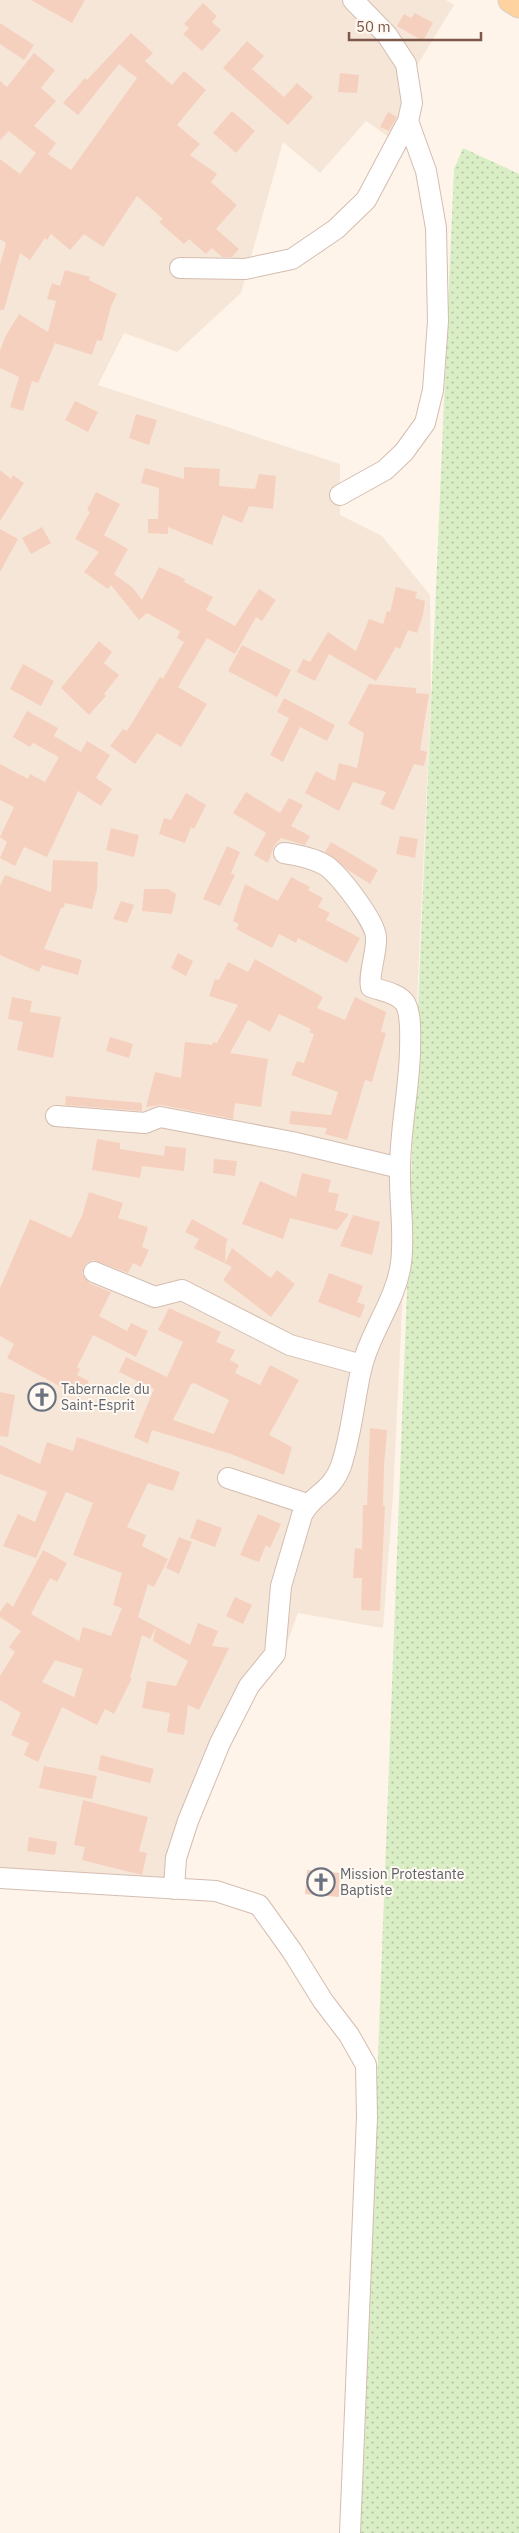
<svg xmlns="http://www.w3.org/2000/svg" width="519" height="2533" viewBox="0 0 519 2533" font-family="'IBM Plex Sans',sans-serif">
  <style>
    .residential { fill: #f6e6d7 }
    .green { fill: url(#green-dots) }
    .building { fill: #f6d0bf; fill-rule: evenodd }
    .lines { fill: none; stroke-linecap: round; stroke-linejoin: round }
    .minor-casing { stroke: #d4bdb0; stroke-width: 22 }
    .major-casing { stroke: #dad0cc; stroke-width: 27 }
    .minor { stroke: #fff; stroke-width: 20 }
    .major { stroke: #ffd3a0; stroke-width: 25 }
    .labels { text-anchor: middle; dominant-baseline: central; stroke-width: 4; stroke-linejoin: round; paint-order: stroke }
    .worship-label { font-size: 14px; fill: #5b616d; stroke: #fff9f2; text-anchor: start }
  </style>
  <defs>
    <pattern id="green-dots" width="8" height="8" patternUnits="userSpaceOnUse" patternTransform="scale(1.25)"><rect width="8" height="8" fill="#daeec6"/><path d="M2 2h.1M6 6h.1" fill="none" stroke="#b6c4a3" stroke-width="1.8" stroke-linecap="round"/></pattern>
  </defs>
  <rect width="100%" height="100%" fill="#fef4ea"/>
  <path class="residential" d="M0 0H446L454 5 416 67 400 145 366 121 320 173 283 142 241 293 177 352 124 333 98 385 340 464V515L382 536 430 595 431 695 418 981 393 1495 383 1628 298 1613 280 1662 248 1701 193 1829 179 1885 0 1889Z"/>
  <path class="green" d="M463 148 519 174V2533H360L415 1077 454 169Z"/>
  <path class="building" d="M31 0H85L72 23Z
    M203 3 217 16 212 22 221 30 202 51 183 34 189 28 184 24Z
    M415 13 433 23 423 41 397 26 404 14 411 18Z
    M0 23 34 45 24 60 0 44Z
    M131 33 153 53 145 61 172 85 184 71 206 90 177 125 200 144 190 155 217 174 211 182 237 205 216 229 239 249 232 257H222L212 248 206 254 189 239 184 244 159 222 163 219 137 196 103 247 84 234 70 250 51 234 47 240 45 238 30 260 20 253 4 310H0V265L6 243 0 239V159L20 174 36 153 9 131 0 140V81L7 87 34 53 55 70 41 88 56 101 34 126 56 143 48 154 71 170 137 78 119 64 78 115 63 103 85 78 87 80Z
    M247 41 264 56 252 69 284 97 297 83 313 97 288 125 223 68Z
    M340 73 359 75 357 93 338 92Z
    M232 111 255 131 236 153 213 133Z
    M388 112 397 117 389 131 380 127Z
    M65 270 90 277 89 280 117 294 111 306 102 341 97 340 92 355 55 343 38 383 32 381 23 411 10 407 19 377 0 368V351L5 337 19 314 48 332 56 301 47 299 52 283 60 286Z
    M75 401 98 412 88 432 65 420Z
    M136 414 157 420 149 445 129 438Z
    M184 467 220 469 219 486 255 489 259 474 276 476 273 509 249 506 242 523 223 515 212 545 168 527V534L148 533V519H158L159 488 141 483 145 468 184 479Z
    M0 470 11 479 13 475 24 483 0 521Z
    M96 492 120 504 104 535 128 549 114 574 132 587 142 600 159 567 185 579 184 582 213 597 206 610 235 626 259 589 276 600 262 621 256 617 235 654 207 638 178 687 207 704 181 747 157 733 135 764 110 746 123 729 127 731 160 677 163 679 184 642 177 638 180 631 147 613 139 620 111 585 108 589 84 572 99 552 75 539 90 512 87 510Z
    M42 527 51 543 31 554 22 538Z
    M0 529 18 539 0 572Z
    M396 587 417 592 415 598 425 601 423 615 417 633 408 630 400 649 396 647 376 681 329 654 315 681 297 672 303 659 310 662 328 632 356 651 369 619 383 624 387 611 390 612Z
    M99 641 112 652 104 663 119 675 104 694 106 696 89 715 61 688Z
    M242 645 291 670 277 697 228 671Z
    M23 664 54 681 41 706 10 689Z
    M369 684 416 688V693L429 694 420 750 427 752 424 766 414 764 394 810 380 804 386 792 353 782 339 811 305 793 316 771 335 781 339 763 357 768 364 733 348 724Z
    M284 698 335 725 327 741 300 727 283 762 270 755 289 718 277 712Z
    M27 711 58 728 54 736 81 752 87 741 110 755 96 778 112 789 101 806 78 791 47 857 24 847 15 866 0 858 7 842 0 837 14 807 0 800V764L28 779 30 774 45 782 59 757 33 743 30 747 13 737Z
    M246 792 280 813 289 798 303 805 291 826 310 836 305 845 281 838 274 846 268 863 254 855 266 833 233 813Z
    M186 793 206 805 194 829 191 827 185 843 159 834 164 818 171 820Z
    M111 828 139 835 134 857 106 850Z
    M400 836 418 839 415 858 396 854Z
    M331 842 378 870 370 884 348 870 325 852Z
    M227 846 240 852 231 873 235 875 220 906 203 899Z
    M53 860 98 862 97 889 92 909 65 903 63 908H61L44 949 82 960 78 975 42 965 39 972 0 955V886L5 875 51 892Z
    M291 877 310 887 308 890 323 898 318 907 330 913 326 920 360 938 347 963 298 938 296 943 279 934 272 948 236 929 239 924 233 921 245 884 278 901Z
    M144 889H168L176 894 172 914 142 911Z
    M121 901 134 905 127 923 113 919Z
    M178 953 193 961 186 976 171 968Z
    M255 959 323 997 317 1008 345 1020 355 997 386 1012 381 1032 386 1033 372 1082 365 1080 347 1140 325 1134 327 1128 289 1124 291 1111 331 1115 338 1092 291 1075 297 1061 304 1063 314 1034 309 1032 311 1029 279 1014 270 1032 248 1020 230 1053 268 1059 261 1107 235 1103 233 1119 162 1105 146 1107 155 1072 181 1078 185 1042 212 1045 213 1042 217 1043 238 1005 209 996 215 979 219 980 228 962 248 972Z
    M12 997 32 1001 30 1012 61 1017 53 1058 17 1050 23 1022 8 1019Z
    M110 1037 133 1044 129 1058 106 1051Z
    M66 1096 142 1103V1111L65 1105Z
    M97 1139 120 1143V1149L164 1156 165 1146 186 1148 184 1171 142 1166 140 1178 92 1170Z
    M214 1159 237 1161 235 1176 213 1173Z
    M302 1173 331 1180 328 1192 339 1194 335 1210 349 1214 337 1230 290 1218 283 1239 242 1224 260 1181 296 1197Z
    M89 1192 123 1203 118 1218 148 1227 142 1247 149 1250 141 1267 133 1263 128 1273 93 1260 86 1263 82 1273 89 1283 111 1292 99 1316 127 1331 131 1323 148 1331 136 1357 93 1335 77 1367 80 1369 77 1375 89 1381 80 1397 7 1358 14 1344 0 1336V1288L30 1219 71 1238 82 1216Z
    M353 1215 380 1222 372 1255 340 1246Z
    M192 1219 228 1239 226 1243 225 1263 232 1248 271 1278 277 1270 295 1284 271 1317 223 1280 232 1267 194 1248 199 1239 185 1232Z
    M329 1273 363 1286 357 1302 365 1305 360 1318 318 1302Z
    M169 1308 221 1332 216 1342 235 1350 230 1360 239 1365 235 1373 260 1385 270 1365 299 1380 269 1435 292 1447 284 1475 231 1454 152 1430 148 1444 134 1437 154 1389 119 1372 126 1357 167 1377 183 1342 158 1330ZM194 1383 229 1400 214 1434 173 1420 191 1384Z
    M0 1392 15 1395 8 1437 0 1436Z
    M370 1428 387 1430 384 1467 383 1505 385 1506 380 1611 361 1610 362 1578H353L355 1548 362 1549 363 1505H367Z
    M77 1437 180 1472 173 1491 148 1483 127 1527 146 1535 142 1546 168 1559 154 1587 148 1584 138 1617 190 1645 198 1623 218 1631 212 1646 229 1648 199 1710 188 1705 184 1735 167 1732 170 1713 142 1708 147 1681 176 1686 188 1661 153 1641 156 1627 150 1639 142 1635 130 1678H132L114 1714 105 1709 97 1725 62 1707 38 1762 24 1755 29 1743 11 1735 21 1713 0 1700V1676L15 1652 9 1647 21 1631 0 1617V1612L7 1602 13 1607 43 1550 67 1563 57 1582 50 1578 31 1614 79 1641 83 1627 111 1636 122 1608 113 1605 122 1573 73 1555 93 1503 66 1492 36 1558 3 1546 18 1514 35 1522 47 1492 0 1474V1445L40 1464 47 1442 73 1451ZM55 1660 83 1669 74 1697 42 1682Z
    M258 1514 281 1524 270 1548 266 1545 259 1562 240 1555Z
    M197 1519 222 1528 215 1547 190 1538Z
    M179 1537 192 1542 179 1574 166 1568Z
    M235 1597 252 1605 243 1624 226 1616Z
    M101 1755 154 1769 150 1783 98 1770Z
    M44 1766 97 1776 92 1799 39 1788Z
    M83 1800 148 1817 139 1851 147 1853 142 1875 82 1860 85 1847 74 1845Z
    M29 1837 57 1842 55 1855 27 1851Z
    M307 1870 340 1873 339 1897 305 1894Z"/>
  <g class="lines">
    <g class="minor-casing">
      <path id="minor" d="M180 268 245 269 292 259 336 229 366 200 408 121 412 103 406 64 387 35 353 0
        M340 495 385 470 404 452 425 423 433 390 438 321 436 228 426 171 408 121
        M56 1116 145 1123 160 1117 292 1142 400 1168
        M94 1272 155 1297 182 1290 290 1345 362 1365
        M228 1478 307 1504
        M0 1878 216 1891 259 1905 292 1951 323 2001 349 2035 366 2065 367 2117 350 2533
        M174 1889 176 1858 188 1821 220 1743 249 1686 275 1654 281 1586 302 1515C312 1494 331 1493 341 1466 352 1433 354 1399 362 1366 371 1330 396 1301 401 1263 405 1233 399 1200 400 1169 400 1130 409 1091 410 1051 410 1038 412 1015 405 1003 398 993 382 991 371 987 368 974 377 954 376 937 375 921 339 874 325 865 313 858 298 855 284 853"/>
    </g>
    <g class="major-casing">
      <path id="major" d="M511 0 519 5"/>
    </g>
    <use href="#minor" class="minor"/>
    <use href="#major" class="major"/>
  </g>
  <defs>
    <g id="church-ring" transform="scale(1.4375)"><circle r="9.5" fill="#fff9f2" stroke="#6b7280" stroke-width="1.5"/><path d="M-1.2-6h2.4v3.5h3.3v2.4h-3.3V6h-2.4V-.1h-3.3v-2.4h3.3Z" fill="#6b7280"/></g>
  </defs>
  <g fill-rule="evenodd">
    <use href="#church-ring" x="42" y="1397"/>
    <use href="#church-ring" x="321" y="1882"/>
  </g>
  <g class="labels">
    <g class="worship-label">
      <text x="61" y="1389">Tabernacle du<tspan x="61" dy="16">Saint-Esprit</tspan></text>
      <text x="340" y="1874">Mission Protestante<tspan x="340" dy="16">Baptiste</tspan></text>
    </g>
  </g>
  <path d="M349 32v8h132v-8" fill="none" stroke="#7c574a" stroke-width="2.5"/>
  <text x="356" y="32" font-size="15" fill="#7c574a" stroke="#fff9f2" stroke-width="4" paint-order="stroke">50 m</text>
</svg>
